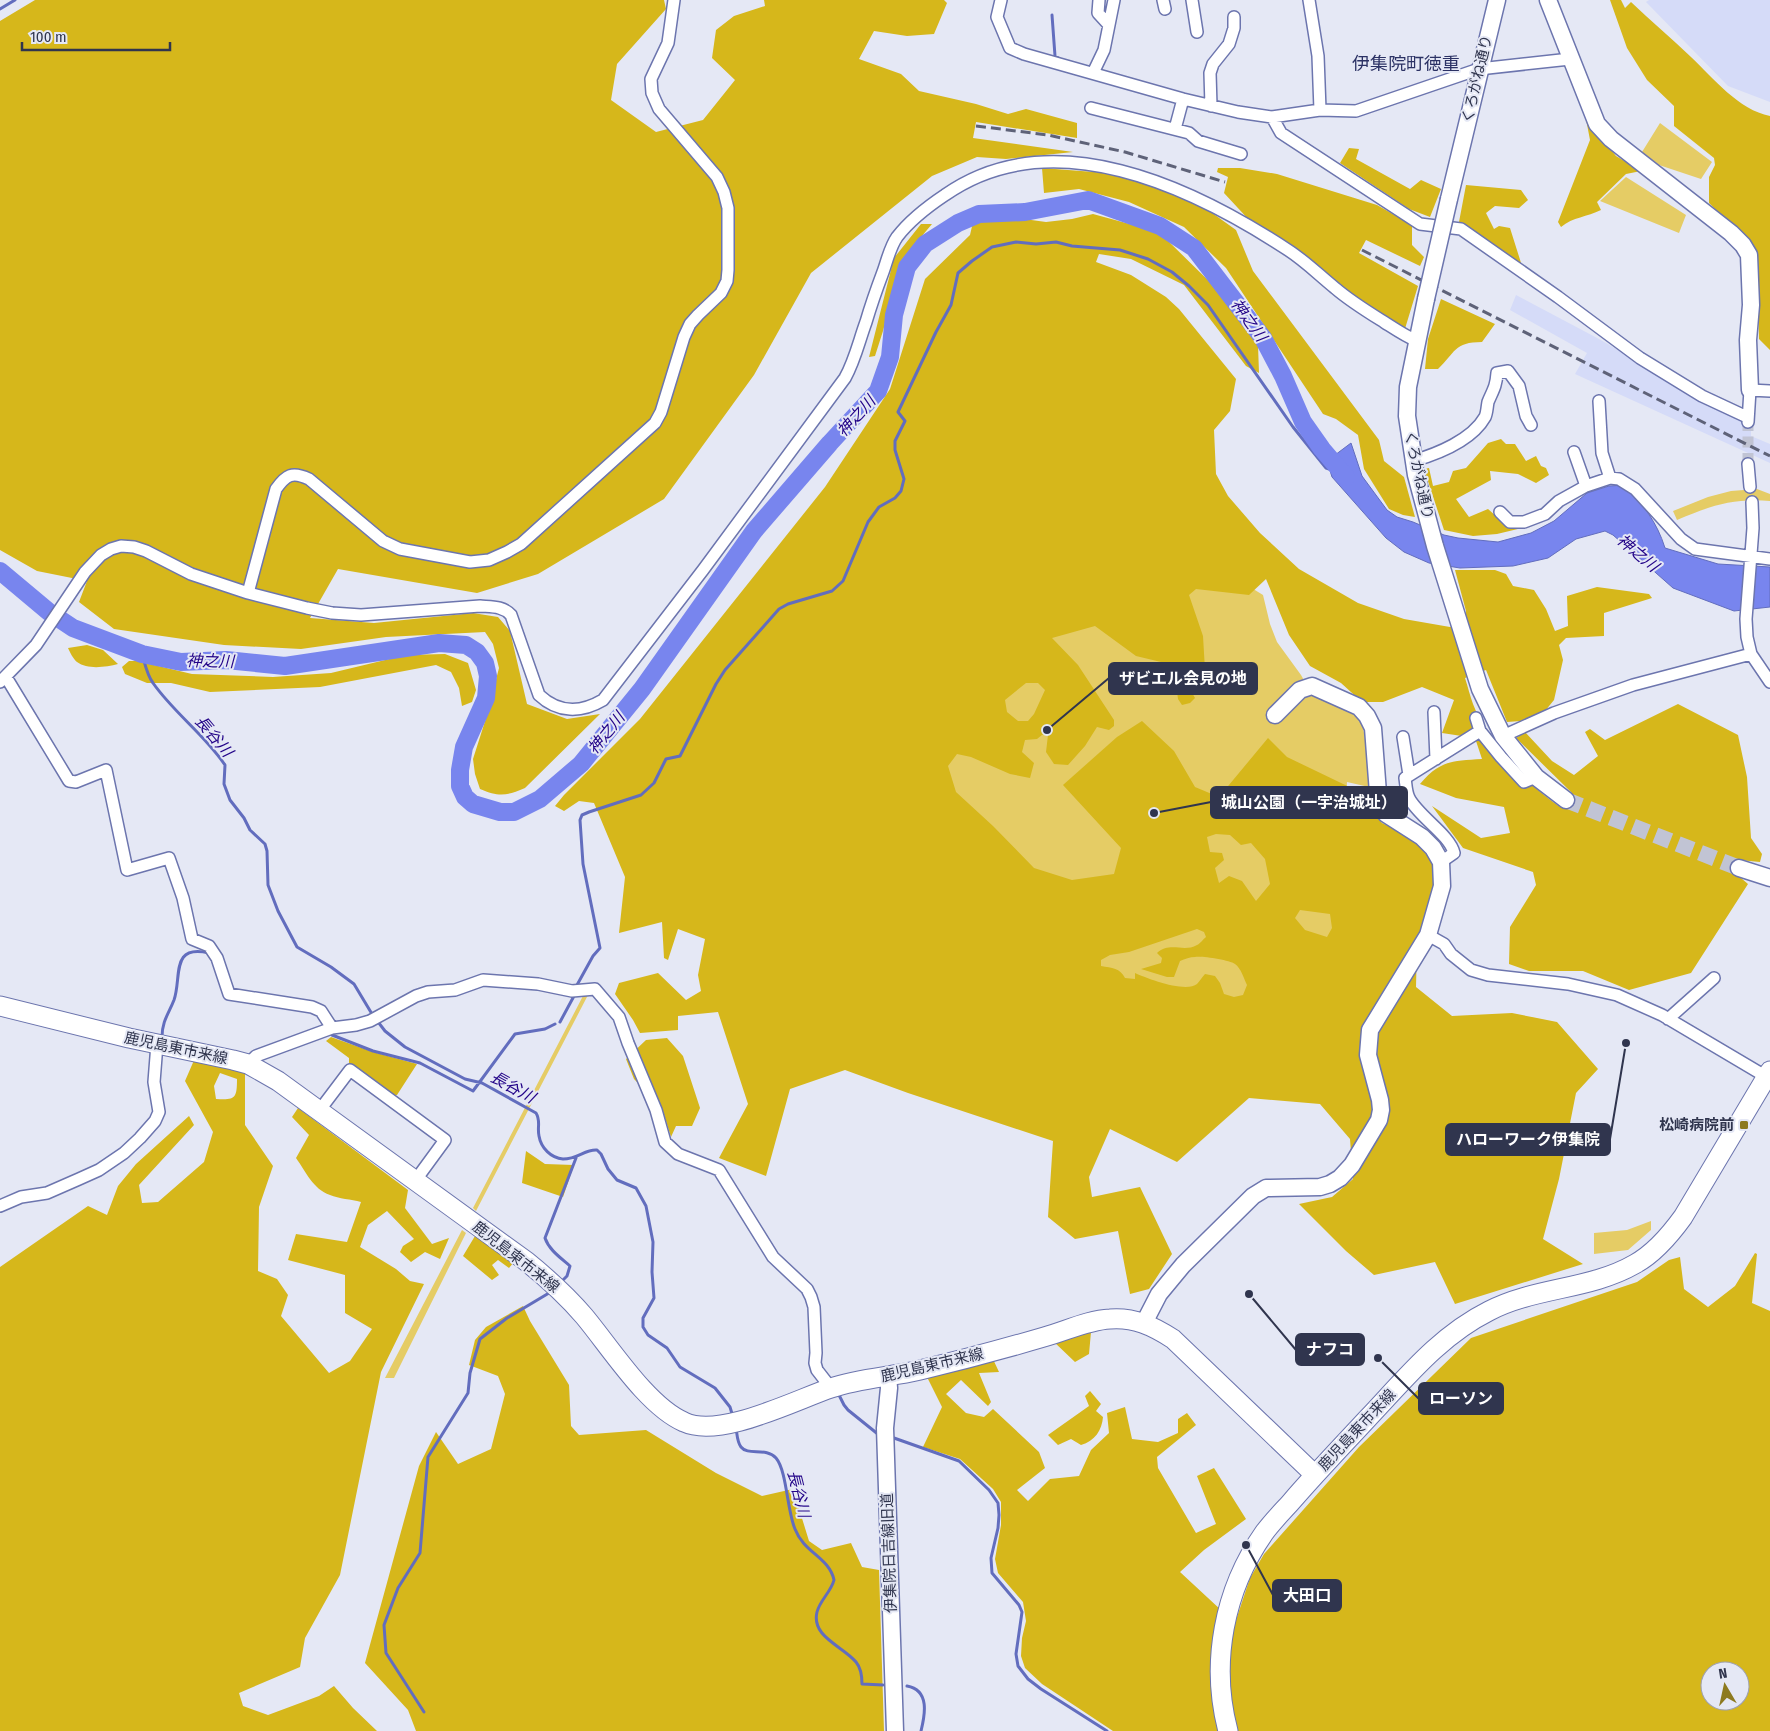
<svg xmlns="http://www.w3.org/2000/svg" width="1770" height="1731" viewBox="0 0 1770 1731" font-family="'Fira Sans Condensed','Noto Sans JP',sans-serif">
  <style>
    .built { fill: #d5dbf8 }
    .green { fill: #e5cc65 }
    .forest { fill: #d6b71b; fill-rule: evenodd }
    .water { fill: #7885ee; stroke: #626dbe }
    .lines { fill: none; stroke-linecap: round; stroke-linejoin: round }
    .stream { stroke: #626dbe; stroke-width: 3 }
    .river { stroke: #7885ee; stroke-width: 18 }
    .street-tunnel { stroke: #c1c4d4; stroke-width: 11; stroke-dasharray: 11 5.5; stroke-linecap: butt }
    .secondary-tunnel { stroke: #c1c4d4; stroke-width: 16; stroke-dasharray: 16 8; stroke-linecap: butt }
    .street-casing { stroke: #6c75ae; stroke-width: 14 }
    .secondary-casing { stroke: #6c75ae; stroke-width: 19 }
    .primary-casing { stroke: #6c75ae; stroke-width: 21 }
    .street { stroke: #fff; stroke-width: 11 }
    .secondary { stroke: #fff; stroke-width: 16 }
    .primary { stroke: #fff; stroke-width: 19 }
    .rail { stroke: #5e6278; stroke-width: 3; stroke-dasharray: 10 5; stroke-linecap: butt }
    .secondary-bridge-casing { stroke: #6c75ae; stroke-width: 19; stroke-linecap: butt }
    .secondary-bridge { stroke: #fff; stroke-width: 16 }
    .poi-dot { fill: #8d7a1f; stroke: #e5e8f5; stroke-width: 2 }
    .labels { text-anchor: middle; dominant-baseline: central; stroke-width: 4; stroke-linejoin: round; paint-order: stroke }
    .street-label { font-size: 15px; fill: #30354e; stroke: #e5e8f5 }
    .poi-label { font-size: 15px; font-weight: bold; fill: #30354e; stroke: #e5e8f5; text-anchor: end }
    .water-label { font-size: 16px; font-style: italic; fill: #220388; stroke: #e5e8f5 }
    .quarter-label { font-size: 18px; fill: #2b3164; stroke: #e5e8f5 }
    .leader { fill: none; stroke: #30354e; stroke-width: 2 }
    .callout-dot { fill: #30354e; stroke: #e5e8f5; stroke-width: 2 }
    .callout { fill: #30354e; stroke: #30354e; stroke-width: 2 }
    .callout-label { font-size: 16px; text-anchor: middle; font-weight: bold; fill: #fff }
  </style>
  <rect width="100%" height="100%" fill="#e5e8f5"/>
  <path class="built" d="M1649 0H1770V102L1728 86 1646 2Z
    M1516 295 1599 339 1702 399 1751 423V436L1770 444V463L1575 374 1587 353 1510 310Z"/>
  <path class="green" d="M1660 123 1712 162 1701 179 1659 165 1642 152Z
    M1626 177 1686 215 1679 233 1600 201Z
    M1757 489 1770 494V501C1733 498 1710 506 1677 520L1673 511 1708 497 1731 491Z
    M1193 583 1250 587 1263 595 1270 624 1277 642 1301 675 1311 693 1343 706 1362 721 1366 745 1369 787 1347 782 1344 832 1359 908 1284 997 1102 998 1097 896 1033 883 940 775 1043 624Z
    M584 994 588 995 476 1211 473 1208Z
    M1651 1221V1230L1628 1250 1594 1254V1233L1627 1230Z
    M462 1230 466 1233 394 1378H385Z"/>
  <path class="forest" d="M35 0H664L666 9 617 64 611 100 656 132 703 120 735 80 712 58 716 30 734 16 765 6 764 0H944L947 3 934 34 907 36 874 31 859 59 901 74 919 91 976 104 1008 114 1026 109 1077 123V138L976 122 973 138 1073 152 1006 159 977 157 932 176 811 273 754 375 664 499 538 574 477 593 338 569 310 618 374 623 473 613 498 617 510 631 527 704 567 719 600 714 525 788C506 796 499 797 480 789L475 774 473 759 487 715 499 668 493 644 485 632 386 637 301 649 224 645 114 629 79 602 87 581 37 571 0 550V21Z
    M1610 0H1621L1625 8 1631 2C1651 21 1671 38 1691 57 1713 78 1739 110 1770 116V350L1759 339 1757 263 1751 244 1709 203V177L1715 165 1714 158 1674 126V106L1647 80 1627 48Z
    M1586 119 1616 156 1641 171 1626 174 1597 202 1601 210C1587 217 1573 217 1561 227L1558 222 1590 140Z
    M1349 148 1359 149 1356 159 1410 189 1421 180 1441 189 1430 217 1409 209 1340 163Z
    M1042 168 1107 173 1167 191 1201 205 1236 230 1253 271 1379 440 1384 461 1404 477 1415 517 1403 515 1389 509 1364 469 1358 435 1336 419 1323 414 1226 268 1184 227 1129 202 1079 189 1044 193Z
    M1218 168H1240L1277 174 1377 205 1412 225V245L1424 257 1420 266 1366 240 1359 253 1418 286 1404 332 1250 221 1224 193 1228 177 1217 172Z
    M1466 185 1521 190 1528 200 1519 208 1495 206 1486 213 1494 229 1499 226 1510 228 1522 266 1459 222Z
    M1093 214 1159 232 1222 294 1258 345 1259 373 1246 366 1184 285 1131 259 1099 254 1096 262 1131 275 1166 297 1179 309 1236 379 1230 411 1214 430 1216 474 1228 496 1260 533 1299 569 1358 603 1404 619 1450 627 1466 621V611L1455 570H1495L1506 574 1513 586 1534 590 1546 609 1555 631 1568 626 1567 596 1597 587 1649 594 1652 598 1604 613V636L1566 638 1559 645 1563 660 1554 700 1545 711 1521 721 1507 722 1486 670 1465 678C1468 687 1470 696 1473 704 1489 746 1524 782 1560 807L1572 793 1516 738 1525 732 1552 761 1574 775 1598 756 1585 732 1590 729 1605 740 1678 704 1738 735 1747 777 1751 838 1762 854 1760 862 1739 860 1734 872 1748 884 1691 973 1629 990 1583 971H1529L1509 964 1510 927 1536 885 1533 872 1463 848 1432 806 1481 838 1510 833 1504 807 1456 798 1420 784C1440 760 1453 761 1482 759L1475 738 1442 733 1454 700 1422 687 1383 702H1362L1341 683 1310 666 1289 635 1266 579 1249 595 1196 589 1189 595 1203 636 1205 670 1190 676V689L1195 698 1190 703 1182 705 1178 699 1174 668 1161 662 1136 656 1095 626 1052 638 1078 665 1114 720V726L1109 730 1097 727 1085 746 1068 765 1054 764 1046 752 1048 735H1042L1037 739 1025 740 1022 752 1034 763 1030 778 1010 774 971 757 957 754 948 766 956 792 993 826 1034 868 1072 880 1114 874 1121 848 1063 785 1117 737 1142 721 1174 751 1195 787 1219 797 1268 738 1287 757 1366 795 1370 810 1382 823 1420 841 1434 866V878L1431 901 1417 944 1416 987 1452 1016 1512 1013 1557 1022 1598 1069 1576 1093 1559 1179 1543 1239 1583 1264 1455 1304 1435 1262 1374 1275 1346 1251 1299 1204 1332 1197 1353 1179 1350 1139 1320 1104 1249 1098 1177 1162 1110 1129 1089 1177 1092 1197 1140 1187 1172 1254 1149 1289 1130 1294 1118 1231 1075 1239 1048 1217 1053 1141 908 1093 845 1070 790 1089 766 1176 719 1158 748 1104 718 1012 678 1016V1030L640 1033 633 1020 615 994 619 983 658 973 686 1000 701 991 698 975 705 939 678 929 668 960 664 958 662 922 619 933 625 877 594 803 579 801 564 811 555 806 564 795 640 719 825 487 890 389 925 279 970 235 973 222 1024 219 1046 222 1072 219ZM1026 683H1038L1045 690 1034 714 1028 721H1018L1007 712 1005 700ZM1216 834 1230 835 1241 845 1251 843 1265 859 1270 884 1256 901 1242 881 1229 876 1219 883 1215 868 1224 860 1222 853 1210 852 1207 837ZM1300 910 1330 914 1332 928 1327 937 1305 930 1295 918ZM1197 929 1204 932 1206 937C1203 939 1200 944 1197 945 1183 953 1171 941 1157 953L1162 958 1161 963 1141 969 1167 977H1174L1180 961C1185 959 1190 957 1195 957 1203 956 1229 960 1235 964 1241 968 1244 979 1247 985L1243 995 1234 997 1224 994 1220 983 1215 976 1205 974C1202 977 1200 981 1197 984 1186 993 1148 979 1135 973V979L1125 978C1120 968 1112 968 1101 966V960L1110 955 1129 952Z
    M921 224H932L901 261 883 331 875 356 869 357 894 258Z
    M1441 299 1495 324 1482 342C1454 342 1455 353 1438 369H1425L1428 339Z
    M1501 439 1506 444H1515L1526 461 1536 456 1541 466 1546 468 1549 475 1536 483 1518 474 1490 471 1491 480 1456 499 1469 517 1488 509 1505 524 1522 528 1497 534 1473 536 1444 530 1424 469 1429 468 1433 486 1449 482 1453 471 1466 468 1488 443Z
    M87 645 103 650 118 664C106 667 88 670 77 662 73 659 70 652 68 648Z
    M445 654 468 663 476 690 472 702 462 706 459 688 451 672 436 665 320 687 210 692 171 683H147L125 674 122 667 129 661H137L192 674 273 677 331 673 406 655Z
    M331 1037 373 1052 417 1064 397 1095H390L349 1063V1058L326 1041Z
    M667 1038 683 1056 700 1108 692 1126H676L671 1137 662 1108 634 1079 626 1059 646 1040Z
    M195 1058 245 1071V1125L273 1166 259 1207 258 1271 277 1279 288 1295 281 1316 329 1373 350 1361 372 1329 345 1313V1275L288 1260 296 1234 347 1242 361 1202C351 1199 339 1199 330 1195 313 1189 306 1172 296 1158L309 1135 292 1117 298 1108 408 1190 405 1208 432 1244 449 1238 440 1259 425 1252 411 1262 400 1252 403 1246 414 1239 387 1211 368 1225 360 1247 396 1269 410 1281 424 1284 381 1372 340 1575 305 1638 300 1667 239 1693 243 1706 268 1715 319 1696 334 1686 353 1708 377 1731H0V1267L88 1206 107 1215 118 1186 136 1164 189 1116 194 1125 139 1185 142 1203 158 1202 204 1162 213 1132 185 1081ZM220 1073 237 1079C237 1099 235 1100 216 1099L214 1086Z
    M526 1151 545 1164 574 1165 563 1197 522 1183Z
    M475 1236 514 1262 509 1268 498 1260 492 1265 499 1275 492 1280 463 1256Z
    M1755 1253 1757 1254 1752 1303 1770 1311V1731H1113L1042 1684 1025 1668 1021 1656 1022 1638 1026 1621 1023 1602 998 1573 995 1559 1001 1525V1502L993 1489 960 1459 923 1447 942 1407 927 1377 992 1357 999 1372 979 1373 991 1402 988 1406 961 1380 946 1394 966 1413 984 1417 993 1409 1039 1452 1045 1468 1017 1490 1028 1501 1050 1479 1079 1476 1091 1450 1109 1433 1107 1413 1125 1407 1132 1439 1158 1442 1178 1433V1419L1187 1413 1196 1425 1157 1457 1158 1468 1196 1533 1216 1524 1197 1476 1214 1468 1246 1519 1204 1550 1180 1572 1235 1623 1250 1578 1264 1554 1359 1447 1471 1338 1637 1282 1669 1260 1680 1257 1684 1289 1708 1307 1735 1286ZM1710 1671H1740V1701H1710Z
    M523 1306 530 1321 569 1385 571 1426 579 1435 646 1430 716 1473 762 1496 793 1489 809 1541 822 1550 851 1543 862 1567 879 1570 884 1731H416L408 1710 365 1663 419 1466 436 1432 458 1464 491 1449 505 1394 498 1376 469 1365 475 1340 486 1327Z
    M1091 1332 1089 1354 1075 1362 1053 1341Z
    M1090 1391 1101 1404 1096 1411 1103 1417C1102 1430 1095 1441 1081 1445L1071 1439 1058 1445 1048 1435 1089 1406 1085 1396Z"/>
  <path class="water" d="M1351 443 1362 476 1387 510 1397 517 1413 522 1444 535 1458 538 1498 542 1531 533 1554 521 1587 493 1609 486 1626 485C1643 505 1657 522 1665 548L1718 564 1770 567V607L1734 611 1673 588 1613 535 1605 531 1576 539 1548 558 1513 566 1460 568 1429 563 1404 552 1386 538 1332 477 1327 461Z"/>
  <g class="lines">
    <path class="stream" d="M0 9 15 0
      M1052 15 1055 56 1060 59
      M142 654C145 664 147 675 153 683 174 713 205 735 225 765L224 784 230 800 244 818 250 830 265 844 267 851 268 885 278 911 297 947 331 967 354 984 372 1014 385 1031 405 1047 465 1079 482 1083 536 1113C541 1121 537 1127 539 1136 541 1148 551 1158 563 1159 578 1159 585 1149 597 1150L601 1154 608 1169 617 1180 636 1188 646 1206 653 1242 652 1272 654 1298 643 1318V1327L648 1335 667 1348 680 1367 715 1388 730 1407 733 1417
      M577 985 593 956 600 948 583 864 580 820 582 815 589 812 641 795 654 783 666 759 680 756 716 684 725 670 779 609 788 604 832 591 843 581 868 522 879 507 895 498 901 491 904 479 895 450V441L905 421 898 412 936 332 951 305 958 273 972 261 992 247 1016 242 1036 244 1056 242 1072 246 1120 250 1148 259 1172 272 1189 286 1208 305 1293 427 1326 468 1332 470
      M560 1022 574 996
      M332 1035 373 1051 420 1063 473 1091 515 1034 545 1029 555 1024
      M162 1037C162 1021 169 1013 174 1000 182 977 170 944 209 953
      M562 1281 567 1276 570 1266C561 1258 549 1250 545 1238L576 1158
      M838 1393 844 1405 848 1410 879 1435
      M736 1428C737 1433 737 1442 741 1447 748 1456 766 1447 776 1458 787 1471 787 1511 795 1529 804 1553 829 1557 834 1580 831 1592 820 1600 817 1612 811 1637 843 1646 856 1662 861 1668 862 1676 862 1684L883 1685
      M894 1438 959 1461 989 1490 998 1503 999 1515 998 1528 991 1558 992 1573 1019 1605 1022 1612 1016 1654 1018 1666 1028 1679 1041 1689 1107 1731
      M907 1686C930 1690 925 1715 921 1731
      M424 1712 386 1653 384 1625 398 1588 420 1553 428 1457 468 1393 470 1373 480 1339 507 1318 549 1293"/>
    <path class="river" d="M0 571 49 612 73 628 142 654 181 662 226 660 285 666 439 643 466 645 477 652 485 663 488 676 486 698 464 747 460 770V786L465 797 473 804 500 812H514L540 799 581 764 642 689 754 531 830 443 878 391 890 357 894 315 907 267 925 244 958 223 979 214 1025 212 1088 200 1160 226 1194 248 1263 338 1283 376 1303 422 1322 449 1346 477"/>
    <path class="street-tunnel" d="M1748 464V422"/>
    <path class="secondary-tunnel" d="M1566 800 1739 868"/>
    <g class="street-casing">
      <path id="street" d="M1001 0 997 17 1010 48 1024 54 1183 99 1238 112 1272 117 1320 110 1356 111 1479 69 1570 59
        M1099 0 1098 13 1109 25
        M1163 0 1165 9
        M1192 0 1197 32
        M1309 0 1318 56 1320 110
        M1093 73 1104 50 1114 0
        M1211 106 1210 73 1213 64 1229 44 1234 28V17
        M1091 108 1189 133 1198 141 1241 154
        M1272 117 1281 133 1420 224 1461 229 1558 297 1640 358 1702 396 1747 417
        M1175 129 1183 99
        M1599 401 1602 453 1610 478
        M1748 422 1750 390 1770 391
        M1574 452 1586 486
        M1413 461C1437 454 1472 440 1485 417 1487 413 1487 407 1488 402 1493 390 1496 387 1497 373L1508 371 1519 386 1526 416 1531 425
        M1748 464 1750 487
        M1752 502 1753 528 1746 619 1747 637 1751 654 1770 682
        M1500 512 1510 522H1524L1545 514 1559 501 1586 486 1610 478 1619 479 1635 489 1681 539 1695 549 1770 559
        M248 593 276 489C286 475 292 471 309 479L383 541 400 549 470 562 489 560 507 552 521 544 655 423 661 412 684 337 690 324 698 315 721 293 727 281 728 270V208L724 192 717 177 659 109 652 93 651 79 668 43 674 0
        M6 677 69 781 76 782 106 770 127 870 169 858 183 898 192 939 209 946 217 958 229 994 312 1007 321 1011 332 1028
        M0 682 36 645 85 572 101 555 111 549 121 546 134 547 146 551 191 574 248 593 307 608 332 613 361 615 480 606C492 607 503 606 511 615L539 695C558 713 581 713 603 700L703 570 845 378C855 360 859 341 866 322 871 305 877 288 883 272 887 261 890 247 897 237 910 220 927 207 945 195 1052 120 1192 187 1288 250 1305 261 1319 275 1335 288 1350 301 1368 312 1384 322 1395 329 1405 336 1417 341
        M1434 712 1436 759
        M1476 718 1480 731
        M1503 736 1554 713 1633 685 1751 654
        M1403 737 1409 775
        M1441 862 1454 853C1450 835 1418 816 1409 798 1406 792 1406 784 1405 778L1480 731 1501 757 1524 782 1536 777
        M1428 935 1444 944 1451 954 1471 970 1488 975 1568 984 1617 995 1662 1015 1770 1079
        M1668 1019 1714 978
        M248 1064 256 1056 332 1028 356 1025 370 1021 416 996 428 992 455 990 483 980 538 984 572 991 595 989 619 1017 628 1043 656 1110 665 1142 678 1154 719 1170 773 1257 807 1289 811 1297 814 1307 816 1353 815 1363 817 1370 831 1388
        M319 1111 350 1070 445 1140 415 1181
        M0 1206 21 1197 47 1193 79 1179 99 1170 124 1153 140 1138 155 1121 159 1112 154 1082 157 1044"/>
    </g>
    <g class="secondary-casing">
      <path id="secondary" d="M1548 0 1597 124 1611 139 1731 233 1743 245 1749 255 1751 305 1748 340 1750 390
        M1449 199 1497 0
        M1426 299 1408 387 1407 416 1416 475 1435 546 1480 689 1503 736 1536 777 1566 800
        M1739 868 1770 878
        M1144 1323 1159 1294 1183 1265 1253 1196 1266 1188 1320 1187 1330 1184 1340 1178 1352 1165 1379 1120 1381 1110 1380 1100 1368 1055 1370 1030 1428 935 1442 886 1441 862 1433 848 1422 837 1386 814 1379 806 1373 728 1367 716 1359 707 1312 686 1300 690 1275 715
        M888 1376 889 1388 885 1428 895 1731"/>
    </g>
    <g class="primary-casing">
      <path id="primary" d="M0 1006 129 1038 233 1060 248 1064 278 1081 526 1261C547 1278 566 1295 584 1316 610 1347 647 1406 684 1422 720 1439 795 1400 831 1388 860 1378 891 1377 920 1370 962 1360 1003 1349 1044 1337 1066 1331 1088 1320 1110 1319 1134 1317 1153 1326 1173 1339L1315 1475
        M1228 1731C1210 1663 1224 1590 1264 1533 1272 1522 1282 1512 1291 1502 1316 1473 1342 1446 1368 1418 1405 1379 1439 1336 1489 1311 1535 1287 1590 1290 1635 1264 1655 1253 1670 1235 1683 1217L1770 1071"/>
    </g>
    <use href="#street" class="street"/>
    <use href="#secondary" class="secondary"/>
    <use href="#primary" class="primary"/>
    <path class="rail" d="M976 126 1048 135 1125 152 1225 182
      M1362 250 1770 456"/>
    <g class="secondary-bridge-casing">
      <path id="secondary-bridge" d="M1426 299 1449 199"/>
    </g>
    <use href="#secondary-bridge" class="secondary-bridge"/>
  </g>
  <rect class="poi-dot" x="1739" y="1120" width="10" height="10" rx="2.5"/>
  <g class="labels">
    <g class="street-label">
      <text transform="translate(1477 79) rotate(-77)">くろがね通り</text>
      <text transform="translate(1419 475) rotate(78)">くろがね通り</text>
      <text transform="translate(176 1048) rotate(12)">鹿児島東市来線</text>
      <text transform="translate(516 1257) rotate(38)">鹿児島東市来線</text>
      <text transform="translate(932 1365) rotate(-13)">鹿児島東市来線</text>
      <text transform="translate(1357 1430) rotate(-47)">鹿児島東市来線</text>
      <text transform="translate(889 1553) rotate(-92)">伊集院日吉線旧道</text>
    </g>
    <g class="poi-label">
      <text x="1734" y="1125">松崎病院前</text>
    </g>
    <g class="water-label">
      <text transform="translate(1249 320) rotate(54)">神之川</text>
      <text transform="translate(856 416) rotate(-48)">神之川</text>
      <text transform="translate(1638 553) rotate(40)">神之川</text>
      <text transform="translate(210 661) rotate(1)">神之川</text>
      <text transform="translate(606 733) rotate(-51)">神之川</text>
      <text transform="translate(214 736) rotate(50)">長谷川</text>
      <text transform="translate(513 1087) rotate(29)">長谷川</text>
      <text transform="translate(799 1494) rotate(76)">長谷川</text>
    </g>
    <g class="quarter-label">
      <text x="1406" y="64">伊集院町徳重</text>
    </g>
  </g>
  <path class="leader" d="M1047 730L1109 678M1154 813L1211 802M1626 1043L1610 1139M1249 1294L1296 1350M1378 1358L1419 1399M1246 1545L1273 1595"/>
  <g class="callout-dot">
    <circle cx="1047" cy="730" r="5"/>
    <circle cx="1154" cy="813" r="5"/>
    <circle cx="1626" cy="1043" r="5"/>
    <circle cx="1249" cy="1294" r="5"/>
    <circle cx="1378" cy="1358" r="5"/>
    <circle cx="1246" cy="1545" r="5"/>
  </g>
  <g class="callout">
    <rect x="1109" y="663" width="148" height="31" rx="5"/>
    <rect x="1211" y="787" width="196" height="31" rx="5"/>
    <rect x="1446" y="1124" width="164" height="31" rx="5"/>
    <rect x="1296" y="1334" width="68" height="31" rx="5"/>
    <rect x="1419" y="1383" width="84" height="31" rx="5"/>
    <rect x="1273" y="1580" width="68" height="31" rx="5"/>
  </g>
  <g class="callout-label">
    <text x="1183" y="684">ザビエル会見の地</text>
    <text x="1309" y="808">城山公園（一宇治城址）</text>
    <text x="1528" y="1145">ハローワーク伊集院</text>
    <text x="1330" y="1355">ナフコ</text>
    <text x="1461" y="1404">ローソン</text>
    <text x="1307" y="1601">大田口</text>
  </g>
  <g transform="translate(1725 1686) rotate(351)"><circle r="24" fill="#e5e8f5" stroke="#9da0b2"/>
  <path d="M0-4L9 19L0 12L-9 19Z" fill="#8d7a1f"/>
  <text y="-8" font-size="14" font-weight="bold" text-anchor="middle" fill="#30354e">N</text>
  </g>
  <path d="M22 42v8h148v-8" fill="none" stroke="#30354e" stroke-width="2.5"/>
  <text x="30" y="42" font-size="15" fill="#30354e" stroke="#e5e8f5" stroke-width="4" paint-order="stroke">100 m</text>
</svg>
